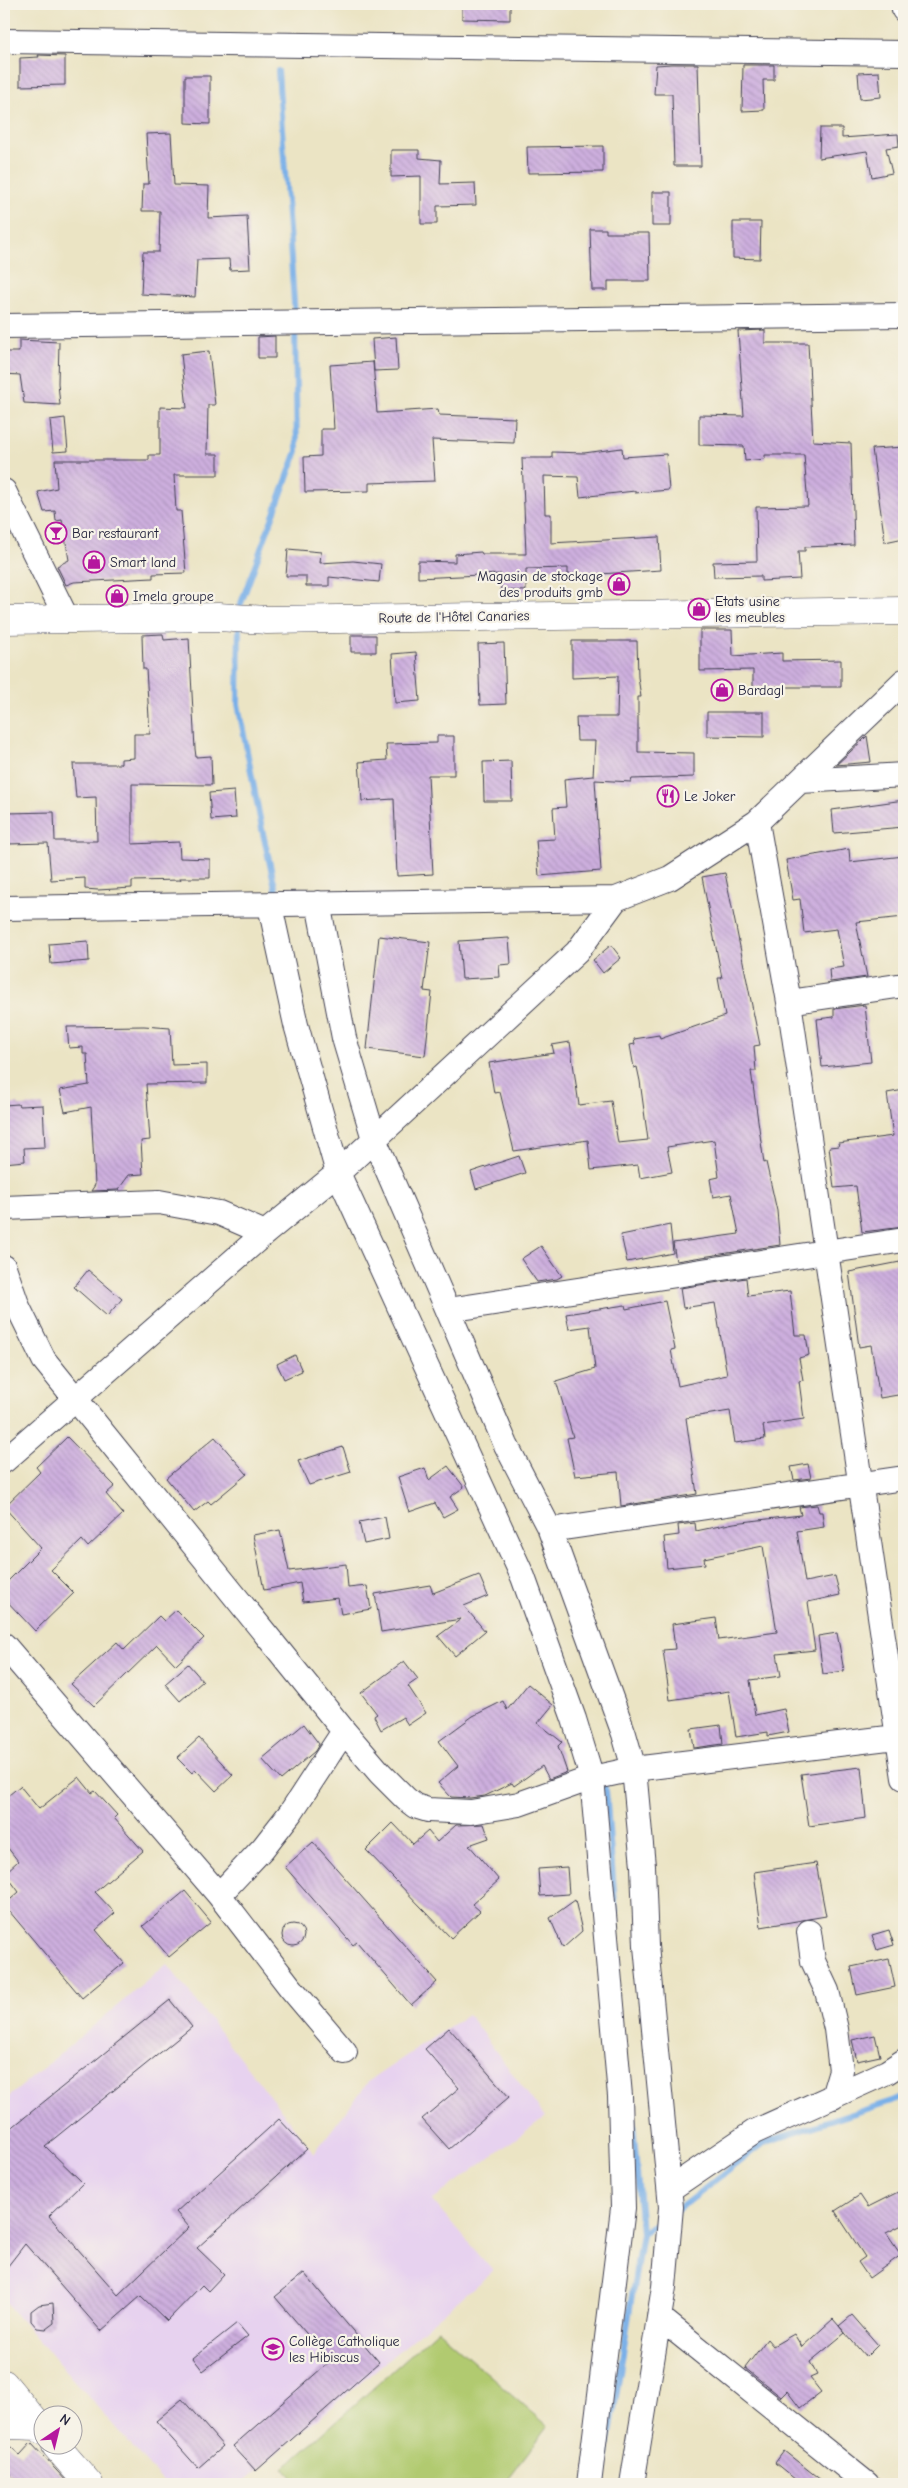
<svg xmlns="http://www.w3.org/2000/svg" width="908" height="2488" viewBox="0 0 908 2488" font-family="'Comic Neue',sans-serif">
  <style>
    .built { fill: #e7d2ef }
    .garden { fill: #b1ca6f; stroke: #6a7655 }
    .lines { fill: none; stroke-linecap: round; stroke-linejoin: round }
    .stream { stroke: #7ab0e8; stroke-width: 6 }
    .building { fill: url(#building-back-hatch) }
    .minor-casing { stroke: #403f50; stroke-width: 26 }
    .tertiary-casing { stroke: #403f50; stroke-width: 29 }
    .minor { stroke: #fff; stroke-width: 24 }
    .tertiary { stroke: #fff; stroke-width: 28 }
    .labels { text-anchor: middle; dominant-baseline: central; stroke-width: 4.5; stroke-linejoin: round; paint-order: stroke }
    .poi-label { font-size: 14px; fill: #22223b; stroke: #f7f3e8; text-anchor: start }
    .street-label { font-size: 14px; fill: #22223b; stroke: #f7f3e8 }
  </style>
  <defs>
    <pattern id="building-back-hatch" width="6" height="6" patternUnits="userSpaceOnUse" patternTransform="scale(1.25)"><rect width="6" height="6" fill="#cdafde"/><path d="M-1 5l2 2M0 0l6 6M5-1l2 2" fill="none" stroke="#b096bf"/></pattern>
  </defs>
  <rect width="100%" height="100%" fill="#f7f3e8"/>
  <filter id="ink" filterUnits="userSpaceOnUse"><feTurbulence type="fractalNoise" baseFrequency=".02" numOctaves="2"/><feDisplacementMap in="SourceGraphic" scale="10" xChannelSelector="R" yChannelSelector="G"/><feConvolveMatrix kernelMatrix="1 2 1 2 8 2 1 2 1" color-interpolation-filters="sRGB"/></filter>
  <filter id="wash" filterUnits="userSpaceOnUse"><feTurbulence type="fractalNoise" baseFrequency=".0096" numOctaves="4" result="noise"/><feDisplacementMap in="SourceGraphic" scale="20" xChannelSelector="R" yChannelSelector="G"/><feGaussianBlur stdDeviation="1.12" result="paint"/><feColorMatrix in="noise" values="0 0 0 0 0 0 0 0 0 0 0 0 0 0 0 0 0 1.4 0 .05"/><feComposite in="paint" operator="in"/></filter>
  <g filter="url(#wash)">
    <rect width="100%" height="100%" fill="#ebe4c4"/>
    <path class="built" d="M167 1964 314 2153 369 2081 468 2014 545 2117 432 2200 493 2271 241 2484H165L4 2301V2101Z"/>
    <path class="garden" d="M438 2330 548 2426 504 2484H298L284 2468Z"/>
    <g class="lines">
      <path class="stream" d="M199 4 200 6
        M278 71 295 317
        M240 612V606L297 451 295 327
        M239 624 238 704 262 829 278 900
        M602 1781 606 1791 616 1917
        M676 2211 763 2143 904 2097
        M642 2233 665 2220
        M602 2484 642 2233 632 2112"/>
    </g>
    <g id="blocks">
      <path class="building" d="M462 4H510V20L462 19Z
        M38 55 65 56V85L20 86V58L39 57Z
        M671 64H698L701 166H674L672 94H654L656 65Z
        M743 65H774V80H763L764 110 742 111Z
        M879 72 881 97 860 99 858 73Z
        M185 76H210V124L185 123Z
        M820 128H842V138L898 134 899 146 886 148 892 173 872 177 867 151 819 158Z
        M171 133 174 185 209 186 208 218 247 216 250 269 230 270 229 259 197 260 195 297 141 294 143 252H159L160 211H142L143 184H149L146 134Z
        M603 146V172L528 173 527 147Z
        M391 150H419V158L441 160 440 184 475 183 476 205 437 206V224H421V176L391 177Z
        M652 192H671V226H652Z
        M733 222H761L760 259 733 258Z
        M590 229H606V233H649L650 281H608V290H592Z
        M765 330V343H808L813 441 851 443 854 545 805 547V551H798L800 579 761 581V576L714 577 713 562 757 561 756 507 808 506 804 455H765V459L745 461 744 446 699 445V415L744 416 738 331Z
        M275 336V358H258V337Z
        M396 337 398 370 374 371 372 339Z
        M19 340 59 342 58 383 60 405 24 403 20 375 4 374V352H19Z
        M209 351 215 405H208L207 454H218V475H174L176 511H181L186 573 153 574V578L74 582 66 585 57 566 69 560 62 520 56 521 55 511 44 512 38 492 57 488 55 460H149V455H160V407L187 408 181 354Z
        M373 362 377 413 438 409 439 415 515 418 514 443 432 440 435 481 369 483V491L305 492 304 457 321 456V429H334L330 365Z
        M65 418 68 451 53 452 50 420Z
        M904 447V538L885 542 872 449Z
        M622 448 623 457 666 454 669 490 635 493V491L580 497 578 477 544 476 545 514H551V543L659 537 661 570 600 574H568V568L526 569V591L501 590V574L418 578V561L455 562V554L481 552 482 554H526L522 458H552V452L584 453Z
        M288 549 321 552 320 563 353 561 381 564 379 582 329 577V586H306V576H286Z
        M700 630H732L733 656 782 653V661L841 660V687H753V670L700 671Z
        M163 634 164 640 189 638 195 749 196 757 211 756 212 785 132 784V844L179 842 180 858 210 859V878H180L181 880 132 881V888L98 890 85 889V878L51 880 48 843 8 844 7 813 54 812 55 841H97L96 797 76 798 73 764H121V759L134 758V734H150L146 669H143L142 635Z
        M351 635H376V652H351Z
        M572 641H637L638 677 641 697H638V752L694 753V777L632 779 631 782 595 780 601 871 539 876 536 840 555 839 553 808 566 807 564 779 593 776 595 741H577L576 717H617L618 676 572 678Z
        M504 643 506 704 480 705 478 644Z
        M416 652 420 701 395 703 392 654Z
        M707 712H764V737L707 736Z
        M437 736H454V775H428L433 874 397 876 394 799 362 801 359 762 387 760 386 744 437 743Z
        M867 736 871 762 836 765 863 740Z
        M511 761 512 801H484L483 762Z
        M234 791 236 818 211 820 209 793Z
        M904 800V827L834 833 832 810Z
        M849 849 850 862 904 856V917L856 922 867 977 830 982 829 969 844 967 837 929 804 933 800 899 793 900 786 860Z
        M725 873 760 1045 754 1046 756 1071H751L764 1163 766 1162 777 1211 780 1245 676 1261 673 1243 739 1234 731 1194 713 1197 710 1179 719 1177 714 1140 667 1147 672 1172 640 1178 638 1165 591 1170 588 1140 514 1151 500 1092 494 1093 489 1063 554 1053 552 1045 570 1042 579 1105 611 1101 618 1143 648 1140 640 1081 637 1067 634 1068 630 1045 635 1044 634 1039 659 1035 660 1039 725 1016 718 978H722L702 877Z
        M379 936 430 942 424 991 432 992 425 1056 367 1049Z
        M509 938 511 964 499 965 500 977 462 979 459 941Z
        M88 941 89 961 51 964 49 944Z
        M611 945 621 958 603 973 593 960Z
        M865 1005 871 1062 822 1067 817 1019 834 1017V1009Z
        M144 1026 170 1028 172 1065 207 1064V1083L146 1084 150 1140 141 1141 143 1174 129 1175 118 1190 91 1191 95 1185 91 1107 65 1112 60 1090 89 1085 87 1054H83V1047L69 1048 67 1027Z
        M904 1090V1227L862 1232 856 1186 834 1188 829 1147 839 1146 838 1143 893 1136 887 1093Z
        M18 1104 19 1106 43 1105 45 1147 24 1148 25 1161 4 1163V1105Z
        M519 1156 525 1173 476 1189 471 1172Z
        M670 1225 673 1253 627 1262 621 1235Z
        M541 1246 562 1276 557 1279 537 1282 521 1259Z
        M900 1262 904 1293V1394L880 1398 871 1345 859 1347 849 1272Z
        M88 1270 122 1299 107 1316 74 1287Z
        M746 1278 748 1296 790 1291 795 1335H806L809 1355 799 1358 803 1380 799 1381 804 1419 763 1425 765 1439 735 1443 730 1411 686 1418 697 1494 691 1495 621 1506 618 1472 575 1476 567 1438 573 1437 556 1381 595 1369 590 1326 569 1329 566 1314 625 1305 626 1309 665 1301 675 1349 671 1350 678 1386 727 1375 715 1303 683 1308 680 1288Z
        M295 1355 302 1371 284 1379 277 1364Z
        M67 1437 115 1486 106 1494 123 1514 88 1547 82 1540 51 1570 74 1593 35 1631 4 1598V1585L41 1548 4 1507 40 1472 36 1467Z
        M215 1437 247 1474 211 1504 208 1501 194 1512 166 1478Z
        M343 1447 351 1472 309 1485 298 1461Z
        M808 1464 811 1478 794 1480 791 1467Z
        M448 1466 464 1487 450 1497 458 1509 443 1517 435 1503 409 1512 398 1477 425 1468 429 1480Z
        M817 1505 819 1512H822L824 1527 797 1531 805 1582 835 1576 840 1595 808 1602 815 1650 777 1654 781 1676 750 1680 755 1715 784 1709 789 1732 768 1736V1732L736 1737 729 1691 670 1700 663 1650 675 1649 672 1624 716 1618 719 1640 777 1632 763 1546 704 1558 705 1564 667 1568 664 1537 679 1535 678 1525 695 1523 696 1531 734 1523 801 1515 799 1507Z
        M385 1517 389 1539 364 1544 359 1522Z
        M280 1530 289 1571 346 1564 348 1588 367 1586 371 1609 341 1614 338 1598 303 1602 300 1583 264 1590 253 1535Z
        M479 1575 488 1596 464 1606 485 1631 455 1656 438 1636 461 1619 381 1632 375 1594 430 1585 433 1593Z
        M176 1610 204 1638 176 1665 157 1645 94 1706 71 1684 117 1642 124 1650 159 1616 164 1621Z
        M837 1633 844 1671 823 1674 818 1636Z
        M404 1661 418 1679 408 1686 426 1713 408 1725 403 1717 381 1730 374 1716 377 1714 361 1693Z
        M188 1664 203 1681 180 1701 165 1684Z
        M528 1684 553 1705 538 1723 562 1742 558 1746 567 1772 549 1779 542 1766 514 1786 512 1783 485 1796 470 1798 451 1797 438 1783 458 1766 439 1741 473 1716 503 1701 507 1710Z
        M304 1724 319 1744 315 1751 281 1780 262 1759Z
        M721 1725 723 1744 694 1748 691 1729Z
        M199 1738 233 1775 216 1791 195 1769 192 1773 177 1758Z
        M861 1767 866 1818 809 1826 801 1774Z
        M79 1777 92 1793 95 1791 117 1815 114 1818 143 1851 95 1892 115 1913 96 1930 124 1963 82 1998 4 1905 19 1892 5 1873 18 1861 4 1843V1799L20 1786 39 1809Z
        M393 1823 413 1844 428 1831 437 1842 456 1825 484 1824 489 1838 469 1845 499 1880 472 1904 480 1911 451 1938 366 1850Z
        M313 1842 437 1982 411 2005 357 1942 353 1945 285 1867Z
        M816 1863 826 1916 761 1927 754 1872Z
        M567 1867 569 1894 540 1896 538 1869Z
        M185 1891 211 1922 169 1957 143 1926Z
        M575 1900 582 1931 563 1948 550 1918Z
        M282 1935a11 11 0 1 1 22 0a11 11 0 1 1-22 0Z
        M889 1930 894 1945 877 1950 872 1935Z
        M889 1959 895 1987 857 1995 851 1967Z
        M170 2000 192 2027 45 2146 83 2183 49 2216 118 2295 189 2227 176 2212 279 2119 307 2149 197 2248 224 2274 208 2291 202 2285 167 2321 141 2296 101 2331 25 2244 4 2271V2134Z
        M449 2028 509 2097 449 2149 422 2119 459 2088 425 2049Z
        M875 2035 880 2056 857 2061 852 2040Z
        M904 2189V2224L886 2233 901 2255 869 2278 858 2262 865 2257 835 2211 860 2195 868 2207Z
        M304 2273 379 2362 256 2471 233 2446 330 2361 275 2297Z
        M53 2303 54 2323 46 2329 37 2328 31 2321V2311L39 2305Z
        M852 2315 878 2345 866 2357 839 2326Z
        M833 2319 845 2333 810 2362 817 2375 810 2378 821 2392 800 2408 787 2391 781 2397 745 2368 767 2339 773 2346 794 2334 802 2347Z
        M237 2323 248 2336 203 2371 193 2358Z
        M182 2399 223 2446 198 2468 156 2421Z
        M4 2441 20 2455 31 2443 69 2484H21L4 2469Z
        M784 2451 826 2484H801L775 2463Z"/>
    </g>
  </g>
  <g filter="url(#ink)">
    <use href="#blocks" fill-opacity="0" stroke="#403f50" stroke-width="1"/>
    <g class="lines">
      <g class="minor-casing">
        <path id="minor" d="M904 4V10
          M4 41 904 53
          M4 326 904 315
          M4 491 67 619
          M801 781 904 775
          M757 822 789 1002 904 1778
          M318 903 344 1038 374 1139 506 1445 550 1530 624 1734 634 1769 643 1866 646 1946 671 2207 664 2287 632 2484
          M270 906 296 1025 338 1173 523 1577 574 1719 592 1778 620 2096 623 2208 589 2484
          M4 908 616 899 670 878 757 822 904 681
          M789 1002 904 985
          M4 1208 159 1202 219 1213 265 1233
          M4 1267 18 1307 44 1360 344 1731 380 1773 406 1799 415 1806 428 1810 471 1812 519 1804 592 1778 634 1769 904 1736
          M448 1310 904 1240
          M4 1461 265 1233 338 1173 577 952 616 899
          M550 1530 904 1478
          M4 1645 219 1895 290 1987 345 2052
          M219 1895 263 1848 291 1812 344 1731
          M809 1932 813 1961 827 1991 836 2029 841 2070 833 2097
          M670 2189 754 2132 887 2072 904 2061
          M659 2317 867 2484"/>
      </g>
      <g class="tertiary-casing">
        <path id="tertiary" d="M4 620 218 617 267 620 904 611
          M4 2384 42 2430
          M4 2425 39 2426
          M56 2446 89 2484"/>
      </g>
      <use href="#minor" class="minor"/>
      <use href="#tertiary" class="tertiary"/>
    </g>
  </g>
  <defs>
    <g id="bar-ring" transform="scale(1.125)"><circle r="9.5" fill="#f7f3e8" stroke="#b5179e" stroke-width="1.5"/><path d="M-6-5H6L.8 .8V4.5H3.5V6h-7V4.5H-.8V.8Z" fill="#b5179e"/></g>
    <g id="shop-ring" transform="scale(1.125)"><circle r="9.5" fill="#f7f3e8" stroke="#b5179e" stroke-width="1.5"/><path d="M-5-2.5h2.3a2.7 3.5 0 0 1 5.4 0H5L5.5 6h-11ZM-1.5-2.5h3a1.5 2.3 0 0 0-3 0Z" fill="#b5179e"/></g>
    <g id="restaurant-ring" transform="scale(1.125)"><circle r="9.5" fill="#f7f3e8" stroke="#b5179e" stroke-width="1.5"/><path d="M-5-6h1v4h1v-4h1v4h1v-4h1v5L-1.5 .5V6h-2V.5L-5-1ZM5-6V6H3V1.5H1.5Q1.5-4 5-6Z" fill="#b5179e"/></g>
    <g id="school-ring" transform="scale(1.125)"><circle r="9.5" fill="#f7f3e8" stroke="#b5179e" stroke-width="1.5"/><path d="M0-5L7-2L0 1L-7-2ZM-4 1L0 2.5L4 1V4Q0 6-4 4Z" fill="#b5179e"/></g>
  </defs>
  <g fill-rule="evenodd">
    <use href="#bar-ring" x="56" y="533"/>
    <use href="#shop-ring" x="94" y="562"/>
    <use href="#shop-ring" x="619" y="584"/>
    <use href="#shop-ring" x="117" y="596"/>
    <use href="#shop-ring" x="699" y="609"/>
    <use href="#shop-ring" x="722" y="690"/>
    <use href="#restaurant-ring" x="668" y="796"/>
    <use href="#school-ring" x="273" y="2349"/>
  </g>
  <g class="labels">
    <g class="poi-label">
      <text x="72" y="533">Bar restaurant</text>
      <text x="110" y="562">Smart land</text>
      <text x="603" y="576" text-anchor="end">Magasin de stockage<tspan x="603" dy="16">des produits gmb</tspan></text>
      <text x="133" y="596">Imela groupe</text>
      <text x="715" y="601">Etats usine<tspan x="715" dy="16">les meubles</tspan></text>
      <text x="738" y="690">Bardagl</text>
      <text x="684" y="796">Le Joker</text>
      <text x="289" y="2341">Collège Catholique<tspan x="289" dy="16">les Hibiscus</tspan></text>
    </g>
    <g class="street-label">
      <text transform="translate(454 617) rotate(-1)">Route de l'Hôtel Canaries</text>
    </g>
  </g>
  <rect width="908" height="2488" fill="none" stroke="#f7f3e8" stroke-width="20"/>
  <g transform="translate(58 2430) rotate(35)"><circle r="24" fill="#f7f3e8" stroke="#a29fa3"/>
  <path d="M0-4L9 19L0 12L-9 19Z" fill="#b5179e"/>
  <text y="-8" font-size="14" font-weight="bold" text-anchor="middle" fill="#22223b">N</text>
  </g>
</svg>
